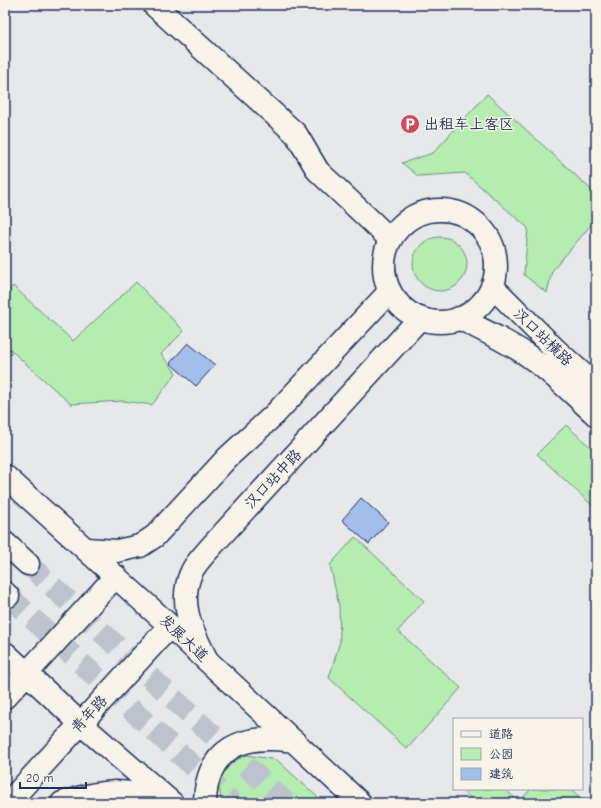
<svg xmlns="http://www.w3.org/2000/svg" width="601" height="808" viewBox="0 0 601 808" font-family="'Comic Neue','LXGW WenKai TC',sans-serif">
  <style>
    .green { fill: #b5ecaf; stroke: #688e86 }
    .building { fill: #a4beeb; stroke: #1b2f5e }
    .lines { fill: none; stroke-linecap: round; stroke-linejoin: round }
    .highway-tunnel { stroke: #bdc3cd; stroke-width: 22; stroke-dasharray: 22 11; stroke-linecap: butt }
    .street-casing { stroke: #1b2f5e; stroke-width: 25 }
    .secondary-casing { stroke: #1b2f5e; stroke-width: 25 }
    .primary-casing { stroke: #1b2f5e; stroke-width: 25 }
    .highway-casing { stroke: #1b2f5e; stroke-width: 25 }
    .street { stroke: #f7f3e8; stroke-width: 22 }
    .secondary { stroke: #f7f3e8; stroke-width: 22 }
    .primary { stroke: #f7f3e8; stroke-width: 22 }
    .highway { stroke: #f7f3e8; stroke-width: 22 }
    .labels { text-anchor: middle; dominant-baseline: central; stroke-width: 3; stroke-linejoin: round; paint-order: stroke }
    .poi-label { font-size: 15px; fill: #1b2f5e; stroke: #f7f3e8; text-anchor: start }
    .street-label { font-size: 15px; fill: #1b2f5e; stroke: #f7f3e8 }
  </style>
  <rect width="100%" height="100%" fill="#e6e8e9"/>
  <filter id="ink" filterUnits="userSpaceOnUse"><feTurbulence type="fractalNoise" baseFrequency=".025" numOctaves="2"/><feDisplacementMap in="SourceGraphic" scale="8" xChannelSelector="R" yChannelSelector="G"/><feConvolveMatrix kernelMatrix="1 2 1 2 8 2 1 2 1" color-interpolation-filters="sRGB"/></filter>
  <g filter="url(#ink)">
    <path class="green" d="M487 94 596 194V219L552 271 547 293 524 275 528 228 465 173 418 176 402 163 433 153Z
      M413 264a27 27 0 1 1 54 0a27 27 0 1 1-54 0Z
      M136 282 184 331 161 354 176 373 152 405 123 401 71 404 5 345V294L13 286 73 341Z
      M566 425 596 452V509L537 454Z
      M355 537 424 601 398 631 461 688 407 749 329 678 340 641 339 606 330 565Z
      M246 755 277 760 324 803H222C215 778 224 766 246 755Z
      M460 789H505L519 802 531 789H571L586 803H476Z"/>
    <path class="building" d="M188 343 215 365 196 386 170 363Z
      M361 498 388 522 369 544 342 520Z"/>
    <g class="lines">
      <path class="highway-tunnel" d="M28 564 286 803
        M8 596 233 803"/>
      <g class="street-casing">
        <path id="street" d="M154 5 296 134 318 171 390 239"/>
      </g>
      <g class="secondary-casing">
        <path id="secondary" d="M384 266a56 56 0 1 1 112 0a56 56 0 1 1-112 0Z
          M492 286 556 350 596 386
          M459 318C482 330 505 340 527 355 552 372 574 395 596 415
          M86 549 117 551 140 546 155 536 228 457 274 415 390 291
          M207 660C192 631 177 602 192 571 196 563 204 555 209 549L420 318"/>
      </g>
      <g class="primary-casing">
        <path id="primary" d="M5 476 170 626 360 803
          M5 653 80 723 172 803
          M5 697 116 576
          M8 803 170 626
          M62 803C101 789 125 789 164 800
          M205 803C206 747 244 733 294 741"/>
      </g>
      <g class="highway-casing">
        <path id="highway" d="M5 543 28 564
          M5 593 8 596"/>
      </g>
      <use href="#street" class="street"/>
      <use href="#secondary" class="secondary"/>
      <use href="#primary" class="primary"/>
      <use href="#highway" class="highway"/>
    </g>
  </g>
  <defs>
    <g id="parking-disc" transform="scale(1)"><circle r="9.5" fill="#d1495b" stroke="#f7f3e8"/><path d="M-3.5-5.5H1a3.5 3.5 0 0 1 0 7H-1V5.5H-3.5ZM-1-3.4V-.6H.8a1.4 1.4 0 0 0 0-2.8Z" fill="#fff"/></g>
  </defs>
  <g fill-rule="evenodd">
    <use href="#parking-disc" x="410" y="124"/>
  </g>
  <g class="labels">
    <g class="poi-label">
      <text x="424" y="124">出租车上客区</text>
    </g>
    <g class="street-label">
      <text transform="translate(543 337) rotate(44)">汉口站横路</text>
      <text transform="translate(273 479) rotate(-47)">汉口站中路</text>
      <text transform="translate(184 638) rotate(43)">发展大道</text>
      <text transform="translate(89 714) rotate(-47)">青年路</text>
    </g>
  </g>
  <rect width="601" height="808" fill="none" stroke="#f7f3e8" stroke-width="20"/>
  <rect x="10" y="10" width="581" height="788" fill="none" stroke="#1b2f5e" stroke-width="1.5" filter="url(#ink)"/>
  <rect x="453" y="718" width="130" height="72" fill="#f7f3e8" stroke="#9fa5b1"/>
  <rect x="461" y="731" width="20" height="6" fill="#f7f3e8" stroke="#9fa5b1"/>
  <text x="489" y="738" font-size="12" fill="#1b2f5e">道路</text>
  <rect x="461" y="748" width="20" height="12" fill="#b5ecaf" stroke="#9fa5b1"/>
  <text x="489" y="758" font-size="12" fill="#1b2f5e">公园</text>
  <rect x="461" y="768" width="20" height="12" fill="#a4beeb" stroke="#9fa5b1"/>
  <text x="489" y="778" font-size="12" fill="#1b2f5e">建筑</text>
  <path d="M20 782v6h66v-6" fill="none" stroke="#1b2f5e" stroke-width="2"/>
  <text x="26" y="782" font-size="12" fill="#1b2f5e" stroke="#f7f3e8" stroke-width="3" paint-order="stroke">20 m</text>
</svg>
